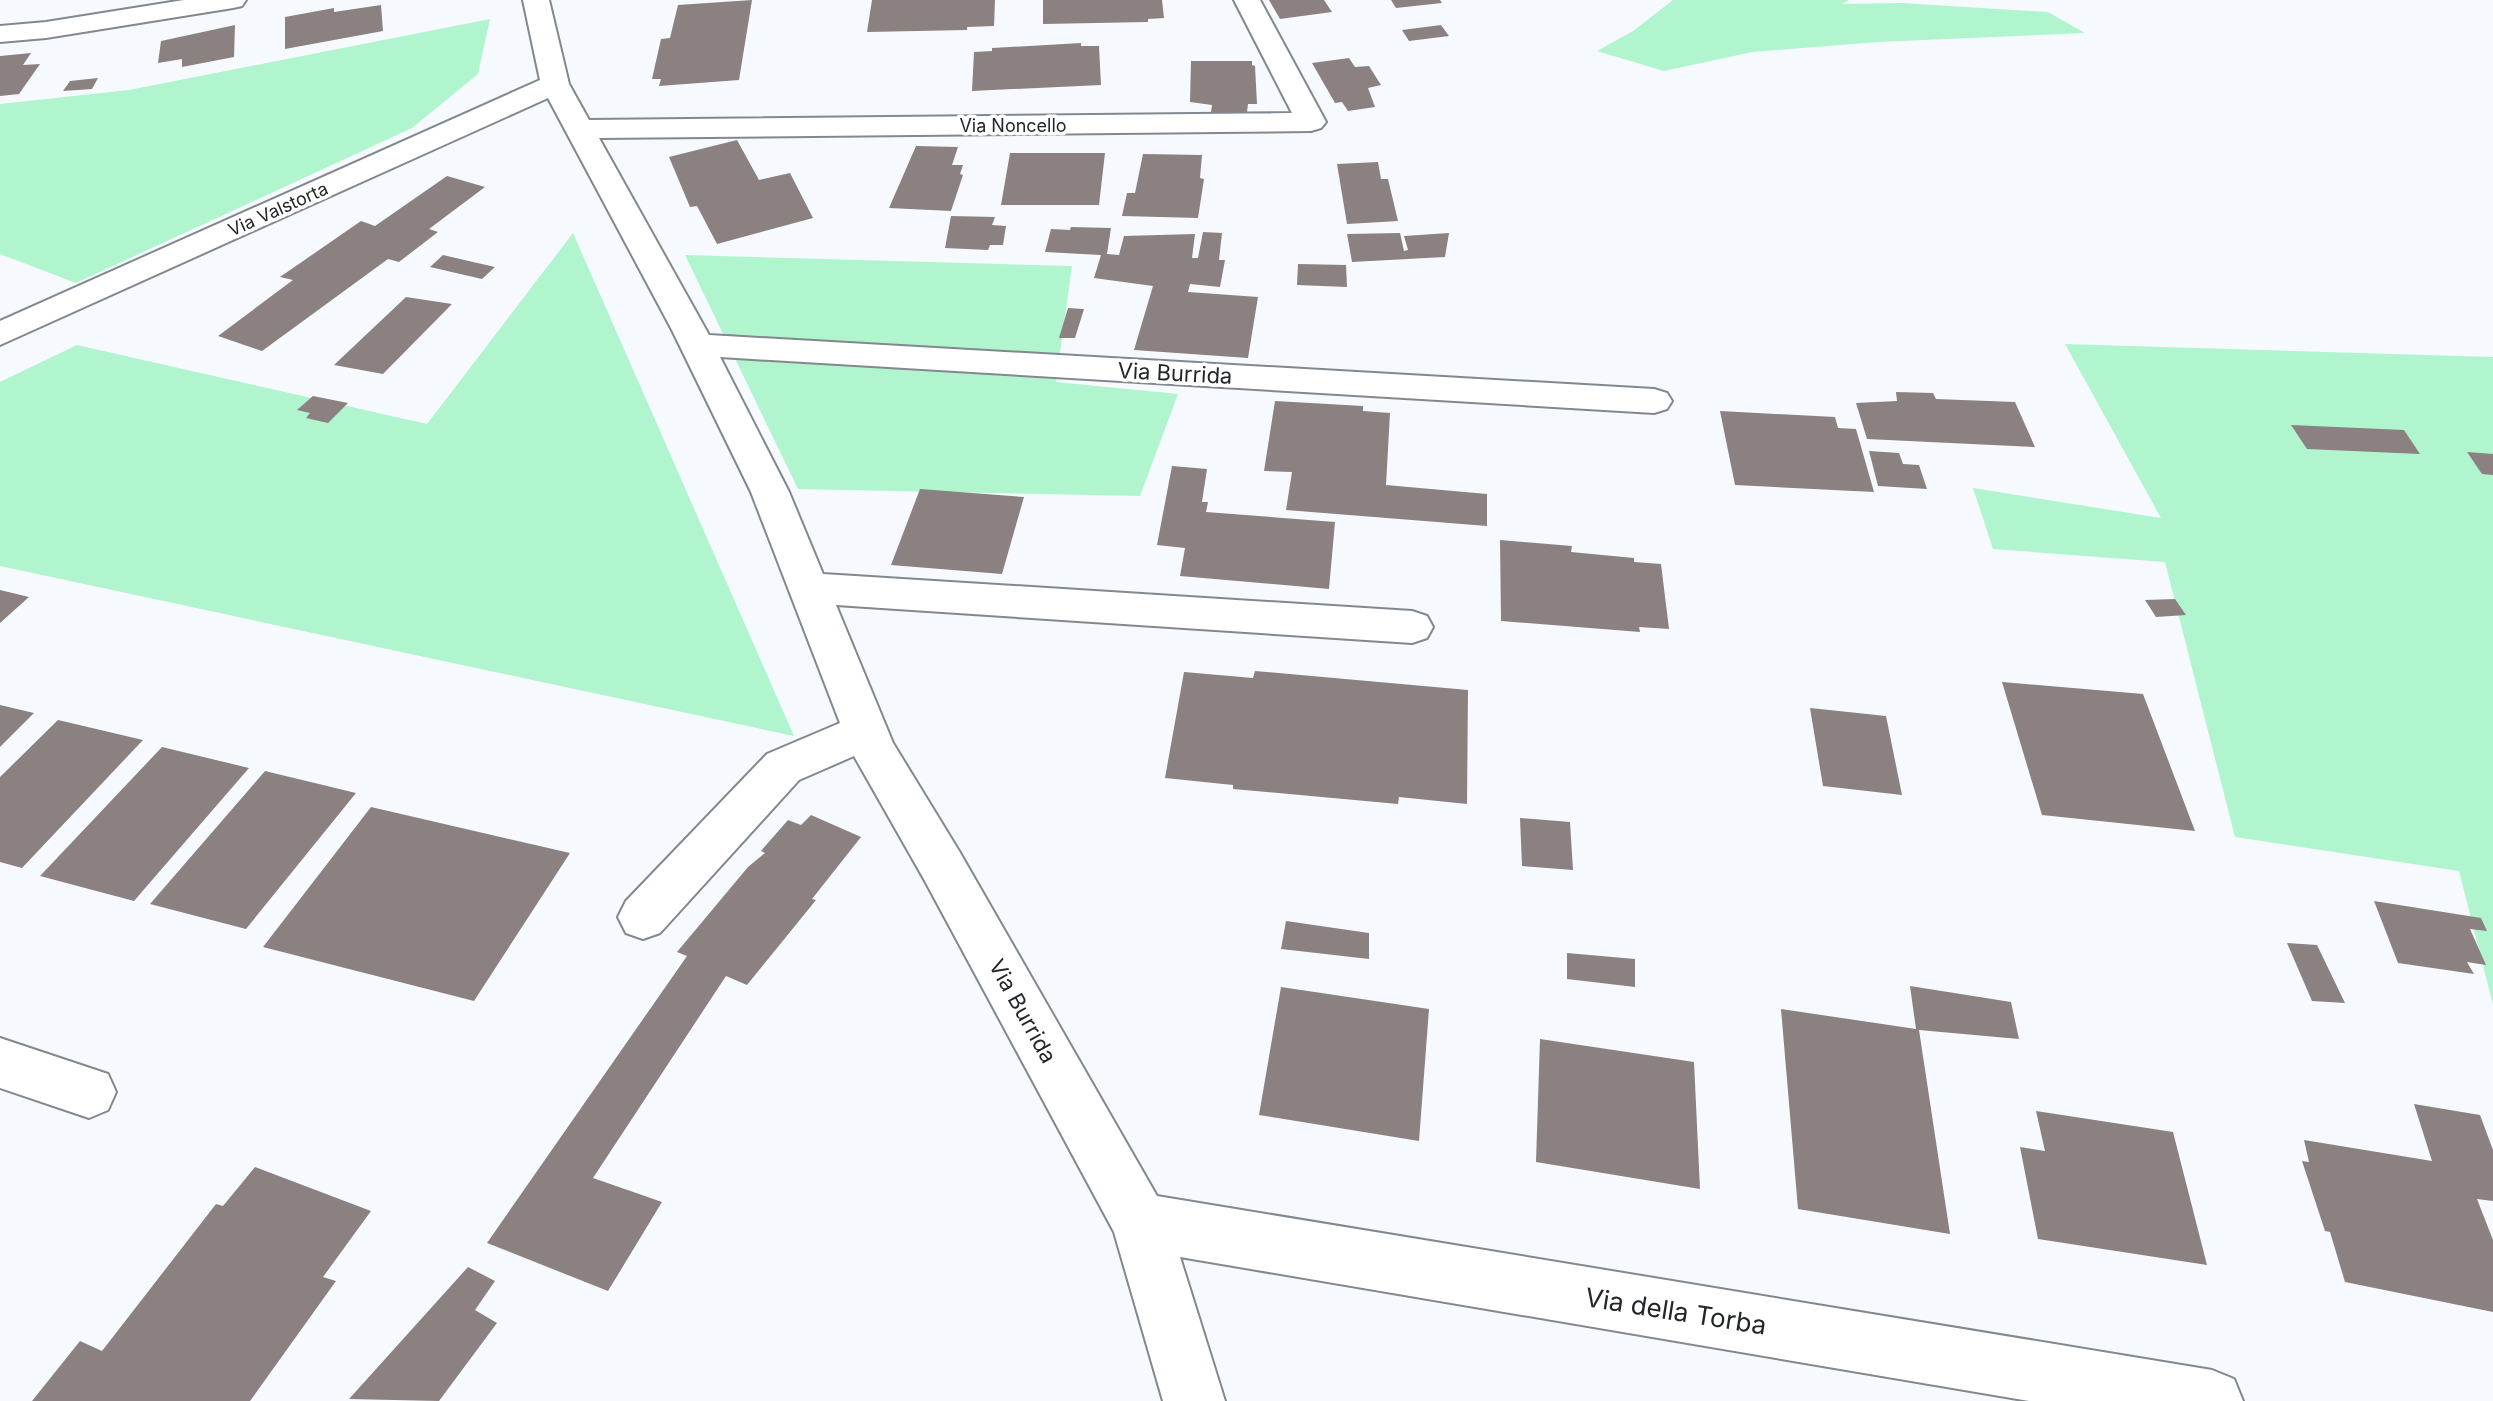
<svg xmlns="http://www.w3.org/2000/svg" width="2493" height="1401" viewBox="0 0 2493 1401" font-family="Inter,sans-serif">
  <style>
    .green { fill: #b0f5ce }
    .building { fill: #8a8180 }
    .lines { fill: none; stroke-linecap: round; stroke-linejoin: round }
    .minor-casing { stroke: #82888e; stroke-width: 4 }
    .minor { fill: #fff; fill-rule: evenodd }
    .labels { text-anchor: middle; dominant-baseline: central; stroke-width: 7; stroke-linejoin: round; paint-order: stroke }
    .far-street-label { font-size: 18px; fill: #232628; stroke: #fff }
    .street-label { font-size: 22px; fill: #232628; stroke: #fff }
    .near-street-label { font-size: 26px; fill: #232628; stroke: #fff }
  </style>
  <rect width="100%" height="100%" fill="#f6fafe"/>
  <path class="green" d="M1673 0H1849L1842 4 1902 3 2048 12 2085 33 1878 42 1752 52 1664 71 1597 51 1633 31Z
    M490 19 478 74 412 128 76 283 0 254V104L129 90Z
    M573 233 794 736 0 566V382L77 345 427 424Z
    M685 255 1072 266 1056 382 1178 394 1140 496 798 489Z
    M2065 344 2493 357V1005L2459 871 2235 837 2165 562 1993 549 1973 488 2161 518Z"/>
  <path class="building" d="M752 0 739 80 659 86 661 79H652L661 39 670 38 678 5Z
    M872 0H995L994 26 967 27V30L867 32Z
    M1043 0H1162L1164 18 1148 19V22L1043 24Z
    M1269 0H1324L1332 12 1280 19Z
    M1391 0H1440L1442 3 1396 8Z
    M381 5 383 31 285 49V17L334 8V12Z
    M235 25 234 57 182 67V59L158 63 161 41Z
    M1441 25 1449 36 1409 41 1402 30Z
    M1081 43V46H1099L1101 85 972 91 974 52 992 51V48Z
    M31 53 23 65 40 64 19 94 0 96V56Z
    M1349 58 1355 67 1369 66 1381 85 1368 88 1375 107 1348 111 1342 102 1335 103 1312 63Z
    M1191 61H1252V65L1255 66 1257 104H1248L1247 112H1211L1212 105 1190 102Z
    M98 78 92 89 63 91 70 81Z
    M737 140 759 180 790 173 813 218 717 244 697 206 690 207 669 157Z
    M916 146 958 147 952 165H963L960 174 963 175 951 211 889 208Z
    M1010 153H1105L1099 205H1001Z
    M1143 154 1202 155 1200 178 1204 179 1198 218 1122 216 1127 193H1135Z
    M1378 162 1381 179H1388L1398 221 1347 224 1337 164Z
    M447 176 485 187 429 229 438 232 399 262 388 259 262 351 218 336 293 280 280 277 361 221 375 226Z
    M951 216 995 217 992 225 1006 226 1003 245H990L988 250 945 248Z
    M1071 227 1111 228 1107 254 1119 255 1124 236 1195 234 1192 258H1198L1203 232 1222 233 1219 260H1225L1220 287 1190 284 1188 292 1258 297 1248 358 1134 350 1153 286 1094 278 1101 255 1045 252 1051 229 1070 230Z
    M1400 233 1404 251 1408 250 1404 236 1449 233 1445 257 1352 262 1347 234Z
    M443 255 473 262 495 267 482 279 430 267Z
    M1298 264 1346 265 1347 287 1297 285Z
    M406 297 452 304 383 374 334 365Z
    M1068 308 1084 309 1075 338H1059Z
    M1896 392 1933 393 1936 399 2015 402 2035 447 1867 439 1856 403 1897 401Z
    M313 396 348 403 328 423 306 418 310 413 297 410Z
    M1275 401 1363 406V411L1390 413 1386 485 1487 494V526L1286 510 1292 472 1264 471Z
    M1720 411 1835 417 1838 428 1856 429 1874 492 1735 485Z
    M2291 425 2404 430 2420 454 2307 449Z
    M1869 451 1899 453 1903 464 1919 465 1927 489 1878 486Z
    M2467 452 2493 454V475L2482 474Z
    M1172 466 1207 469 1202 502H1208L1206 512 1335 522 1329 589 1180 576 1185 548 1157 545Z
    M920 489 1024 497 1002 574 891 565Z
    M1500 540 1572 546 1571 552 1634 558V562L1661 564 1669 629 1639 627 1640 632 1501 621Z
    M0 590 29 597 0 623Z
    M2175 599 2186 615 2156 617 2145 600Z
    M1255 671 1468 690 1467 804 1399 797 1398 804 1233 789V785L1165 778 1184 672 1253 678Z
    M2002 682 2143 694 2195 831 2042 815Z
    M0 705 34 713 0 747Z
    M1810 708 1886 716 1902 795 1823 786Z
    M58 720 143 740 22 868 0 862V777Z
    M162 747 249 768 134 901 40 876Z
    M265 771 356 793 246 929 150 904Z
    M371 807 570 853 474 1001 263 947Z
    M811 815 861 837 812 899 816 900 747 985 726 976 593 1178 662 1202 608 1291 487 1243 687 956 677 952 748 867 765 853 761 851 788 820 801 825Z
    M1520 818 1570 822 1573 870 1522 866Z
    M2374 901 2481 918 2487 931 2470 929 2486 965 2467 962 2474 974 2398 963Z
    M1286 921 1369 933V959L1281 949Z
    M2287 943 2317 945 2345 1003 2312 1001Z
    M1567 953 1635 959V987L1567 979Z
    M1910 986 2011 1002 2019 1039 1919 1030 1950 1234 1798 1209 1781 1009 1916 1029Z
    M1281 987 1429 1009 1419 1141 1259 1115Z
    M1540 1039 1694 1062 1700 1189 1536 1162Z
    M2414 1104 2480 1115 2493 1150V1201L2477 1199 2493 1240V1312L2345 1282 2330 1232 2325 1231 2302 1161 2309 1162 2304 1140 2432 1161Z
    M2036 1111 2173 1132 2207 1265 2038 1239 2020 1147 2045 1151Z
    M255 1167 371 1211 323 1277 336 1281 250 1401H32L80 1341 102 1351 216 1204 223 1206Z
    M468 1267 495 1281 475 1310 497 1323 439 1401 349 1399Z"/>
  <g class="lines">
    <g class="minor-casing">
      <path id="minor" d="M184 0H246L242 6 233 8 46 38 0 42V26L46 22Z
        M523 0H549L569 84 589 120 1292 113 1234 0H1260L1326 122 1321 128 1311 131 599 138 709 335 1654 389 1667 393 1672 401 1667 409 1654 413 720 357 789 492 823 574 1412 611 1427 616 1433 627 1427 638 1412 643 836 605 893 743 959 851 1157 1196 2212 1370 2234 1379 2243 1401H2029L1180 1257 1225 1401H1163L1114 1232 925 881 854 756 799 780 660 933 643 939 626 933 618 917 626 901 767 754 840 723 751 492 672 330 548 98 0 345V321L540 80Z
        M0 1038 108 1074 116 1092 108 1110 89 1118 0 1088Z"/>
    </g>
    <use href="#minor" class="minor"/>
  </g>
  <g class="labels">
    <g class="far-street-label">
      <text x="1013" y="125">Via Noncello</text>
      <text transform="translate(278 209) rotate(-24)">Via Valstorta</text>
    </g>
    <g class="street-label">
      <text transform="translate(1175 373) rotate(3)">Via Burrida</text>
      <text transform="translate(1023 1011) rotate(61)">Via Burrida</text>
    </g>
    <g class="near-street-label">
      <text transform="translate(1676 1311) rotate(9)">Via della Torba</text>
    </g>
  </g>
</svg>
